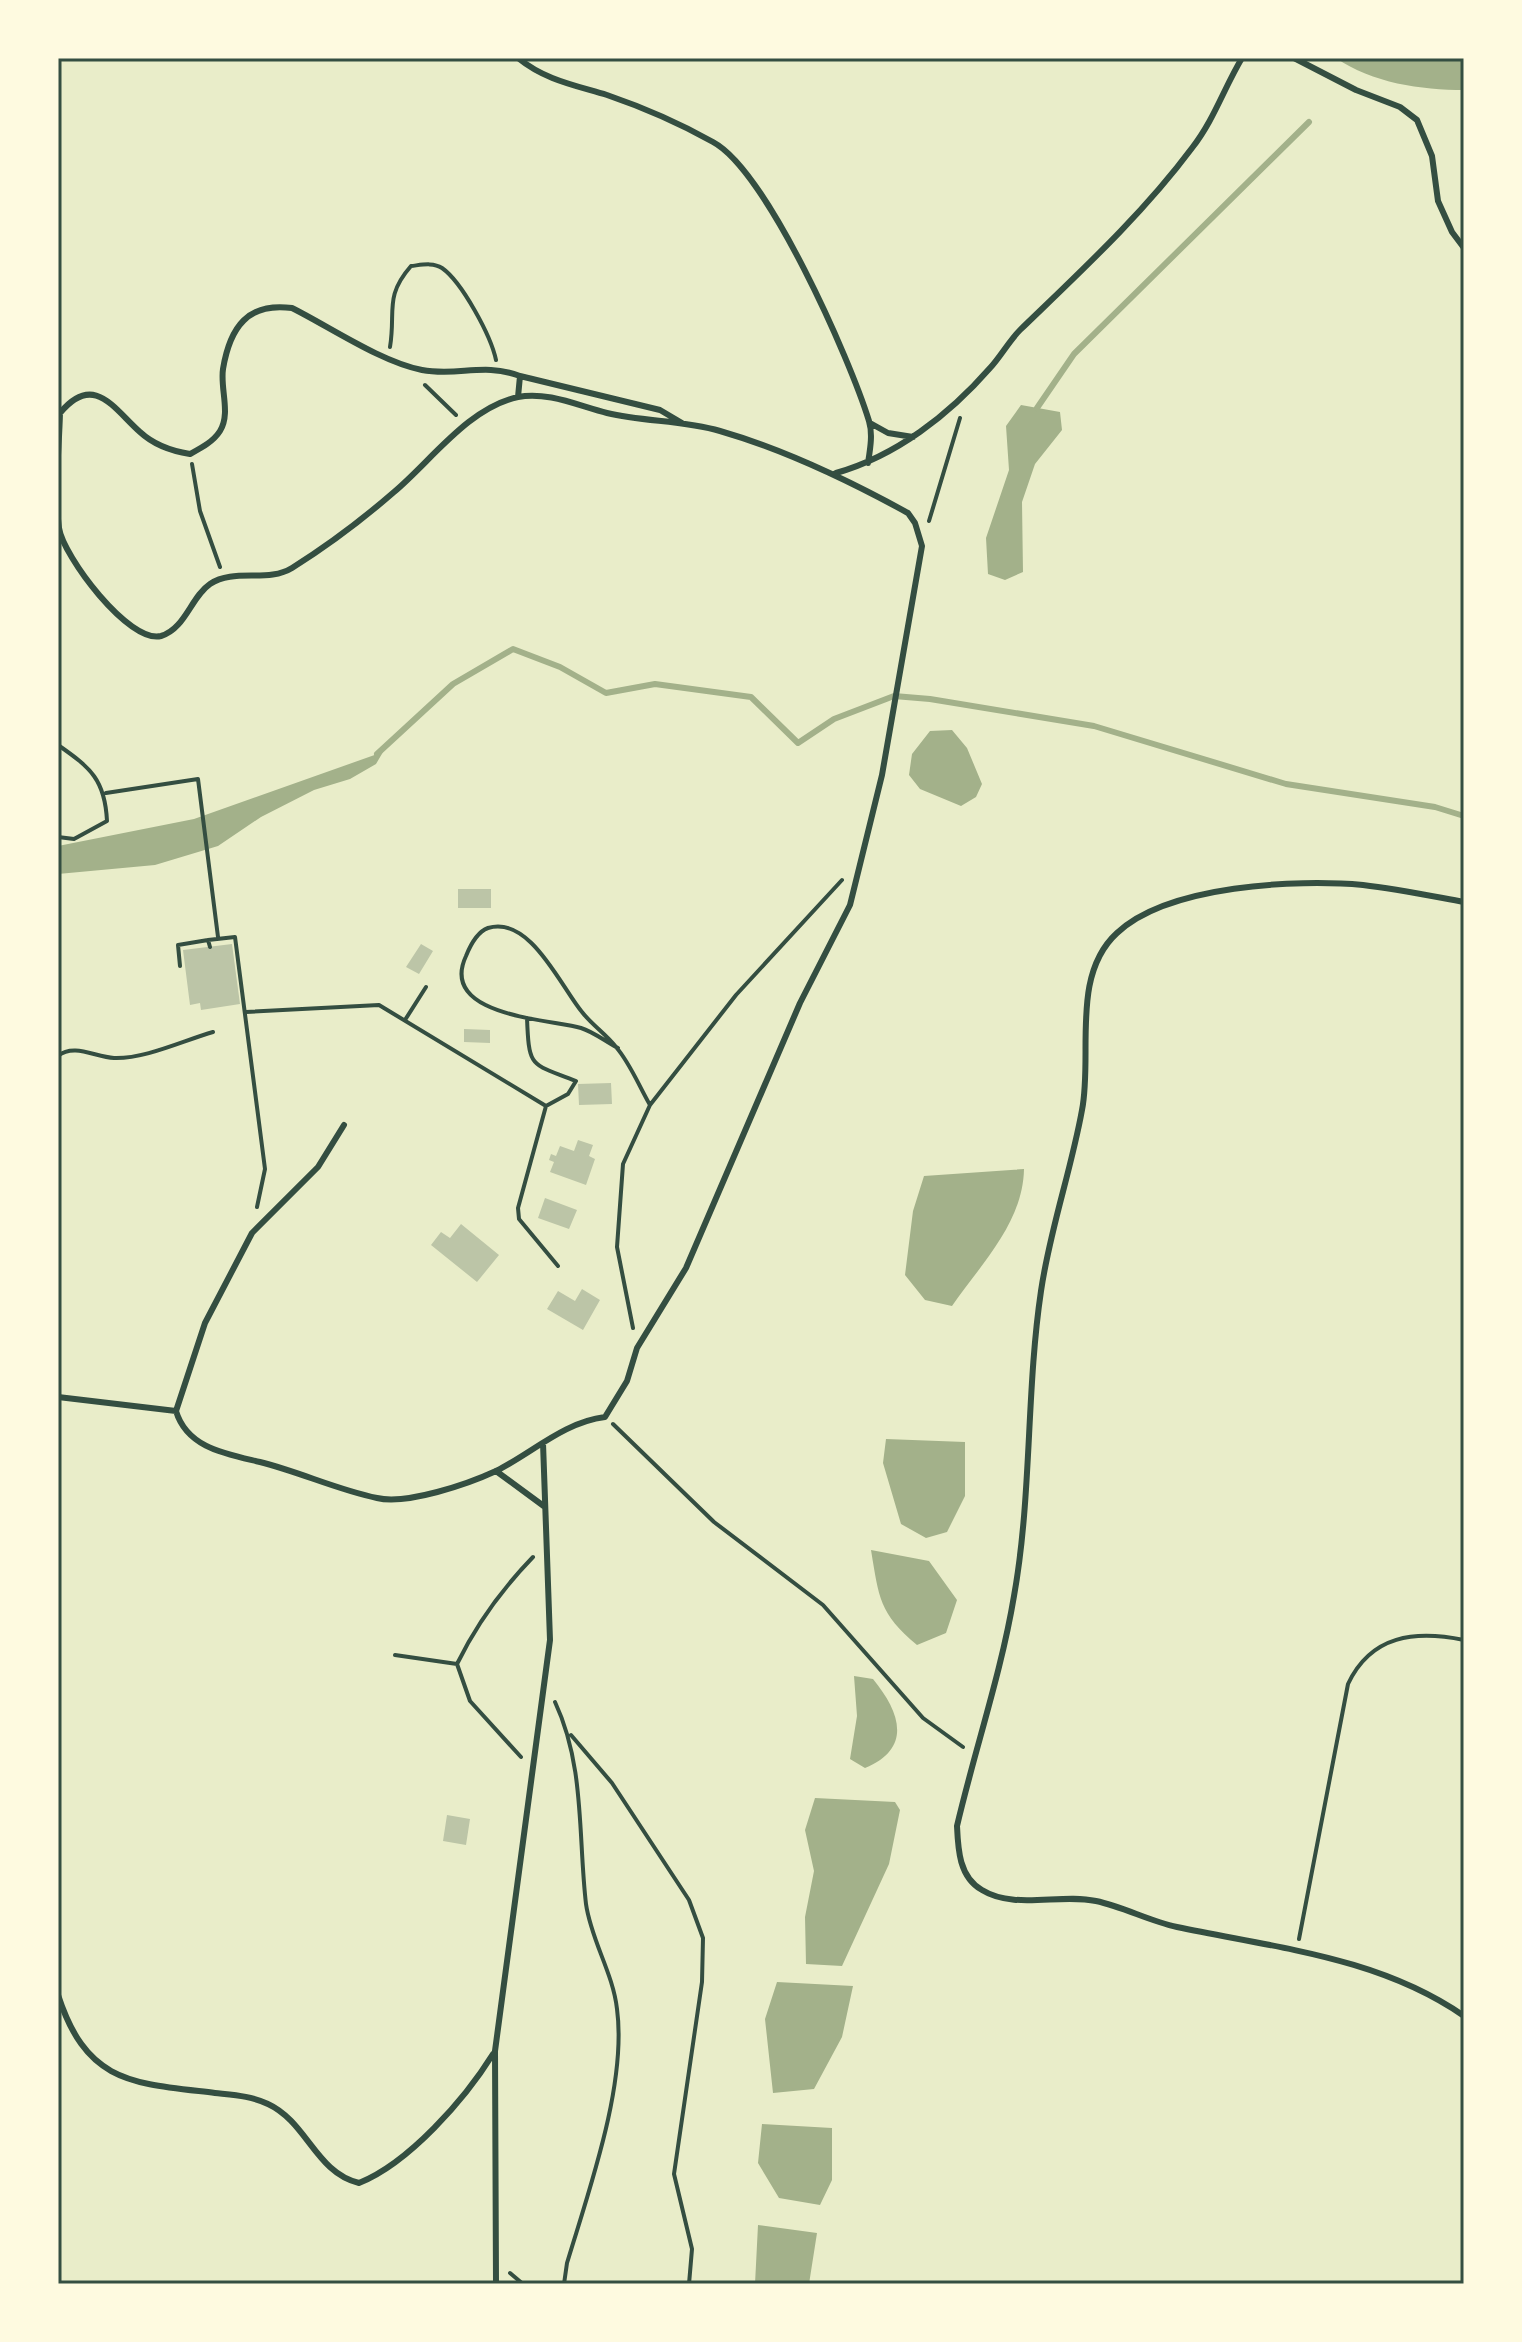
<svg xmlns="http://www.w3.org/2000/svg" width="1522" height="2342" viewBox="0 0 1522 2342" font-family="'Sofia Sans Condensed',sans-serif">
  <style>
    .water { fill: #a3b18a }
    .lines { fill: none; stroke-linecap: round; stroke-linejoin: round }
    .stream { stroke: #a3b18a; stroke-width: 6 }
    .building { fill: #bcc5a7 }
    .path { stroke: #344e41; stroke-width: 4 }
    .service { stroke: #344e41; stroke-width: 6 }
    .neatline { fill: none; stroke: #344e41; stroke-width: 3 }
  </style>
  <rect width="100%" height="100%" fill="#e9edc9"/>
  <path class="water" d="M1336 58H1464V90C1421 90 1372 83 1336 58Z
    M1021 405 1060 412 1062 430 1035 464 1022 502 1023 572 1005 580 988 574 986 538 1009 470 1006 426Z
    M952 730 967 748 982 784 976 797 961 806 920 789 909 775 912 754 930 731Z
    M383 752 376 764 350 779 314 790 261 817 218 846 155 865 58 874V846L194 819Z
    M1024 1169C1023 1223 981 1264 952 1306L925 1300 905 1275 913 1211 924 1176Z
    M886 1439 965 1442V1496L947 1532 926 1538 901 1524 883 1463Z
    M871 1550 929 1561 957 1600 946 1633 917 1645C879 1613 879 1598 871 1550Z
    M854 1676 873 1679C900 1712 913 1748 865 1768L850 1759 857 1716Z
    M815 1798 895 1802 900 1810 889 1864 842 1966 806 1964 805 1917 814 1871 805 1830Z
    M777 1982 853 1986 842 2037 814 2089 773 2093 765 2019Z
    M762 2124 832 2128V2180L820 2205 779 2198 758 2163Z
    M758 2225 817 2233 809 2284H755Z"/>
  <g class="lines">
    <path class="stream" d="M1037 408 1074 354 1309 122
      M377 754 453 684 513 649 560 667 606 693 655 684 751 697 798 743 834 719 894 696 930 699 1094 726 1286 784 1435 807 1464 816"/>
  </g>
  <path class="building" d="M458 889H491V908H458Z
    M232 944 240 1004 201 1010 200 1003 190 1005 183 950Z
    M421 944 433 951 419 974 406 967Z
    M464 1029 490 1030V1043L464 1042Z
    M611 1083 612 1104 579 1105 578 1084Z
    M578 1140 593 1145 589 1156 595 1159 586 1185 550 1172 554 1162 549 1160 551 1154 556 1156 560 1146 574 1151Z
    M545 1198 577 1210 569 1229 538 1218Z
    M461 1224 499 1255 477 1282 431 1245 441 1232 450 1238Z
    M582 1289 600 1300 583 1330 547 1309 558 1291 575 1301Z
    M447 1815 470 1819 466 1845 443 1841Z"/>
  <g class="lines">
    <path class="path" d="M390 347C396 311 384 297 411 266 421 265 433 262 442 268 462 282 491 336 496 360
      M425 385 456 415
      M192 464 200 511 220 567
      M929 521 960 418
      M58 745C91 768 105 780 107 821L74 839 58 837
      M106 793 198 779 218 937
      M210 947 208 940 235 937 265 1169 257 1207
      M180 966 178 945 208 940
      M246 1012 379 1005 546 1106 518 1208 519 1219 558 1266
      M527 1018C529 1070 531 1063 576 1081L568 1094 546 1106
      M405 1020 426 987
      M618 1048C606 1042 594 1032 581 1028 548 1019 438 1016 466 956 470 946 477 932 488 928 530 915 561 987 582 1012 592 1025 606 1034 616 1047 630 1063 639 1086 650 1105
      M58 1056C74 1043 95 1057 114 1058 145 1059 182 1041 213 1032
      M633 1328 617 1247 623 1164 650 1105 736 995 842 880
      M613 1424 714 1522 823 1605 923 1718 963 1747
      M395 1655 457 1664
      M555 1702C585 1766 578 1836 586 1904 591 1940 613 1973 617 2009 627 2084 589 2190 567 2263L564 2284
      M571 1735 612 1783 689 1900 703 1938 702 1982 674 2174 692 2249 689 2284
      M521 1757 470 1701 457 1664C477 1623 502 1589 533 1557
      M1299 1939 1348 1684C1371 1635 1415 1630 1464 1640
      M510 2273 523 2284"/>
    <path class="service" d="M518 58C545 80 574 85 607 95 642 107 681 124 713 142 767 171 850 359 869 421 873 434 870 450 868 463
      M1294 58 1356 90 1400 107 1417 120 1432 156 1438 201 1452 232 1464 248
      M518 397 520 376
      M870 423 888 433 913 437
      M836 473C896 456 949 415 990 368 1001 356 1009 341 1020 330 1080 272 1142 215 1192 148 1214 120 1224 88 1242 58
      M1464 902C1431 896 1397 889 1363 885 1296 879 1168 885 1117 933 1070 976 1093 1055 1082 1110 1071 1171 1050 1229 1041 1291 1026 1392 1032 1495 1014 1596 1001 1674 975 1749 957 1826 958 1849 959 1877 982 1890 1014 1910 1061 1893 1096 1901 1124 1907 1149 1921 1177 1927 1276 1948 1379 1957 1464 2016
      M58 1397 176 1411C187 1448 226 1454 260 1462 300 1472 338 1490 377 1498 407 1505 468 1484 496 1471 532 1453 564 1422 605 1417L627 1381 637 1348 686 1268 800 1003 850 905 882 775 922 546 915 523 908 513C848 480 786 450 720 431 683 420 644 422 607 413 579 406 547 391 518 397 468 408 431 461 394 492 363 519 327 546 292 568 268 583 234 568 210 584 191 597 185 629 161 636 129 644 63 556 59 528 54 491 59 451 60 413 94 372 114 409 140 432 154 445 171 451 190 454 201 448 213 442 220 431 231 413 220 389 223 369 230 327 248 302 292 308 330 327 381 362 422 370 458 377 483 362 520 376L660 410 682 423
      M176 1411 205 1323 252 1233 318 1167 344 1125
      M496 1471 545 1507
      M58 1995C87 2084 132 2083 215 2093 233 2095 252 2096 268 2104 307 2122 316 2173 359 2183 409 2163 465 2099 493 2054
      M496 2284 495 2051 550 1640 543 1443"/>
  </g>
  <rect width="1522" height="2342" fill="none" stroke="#fefae0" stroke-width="120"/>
  <rect x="60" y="60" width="1402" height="2222" class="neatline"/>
</svg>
